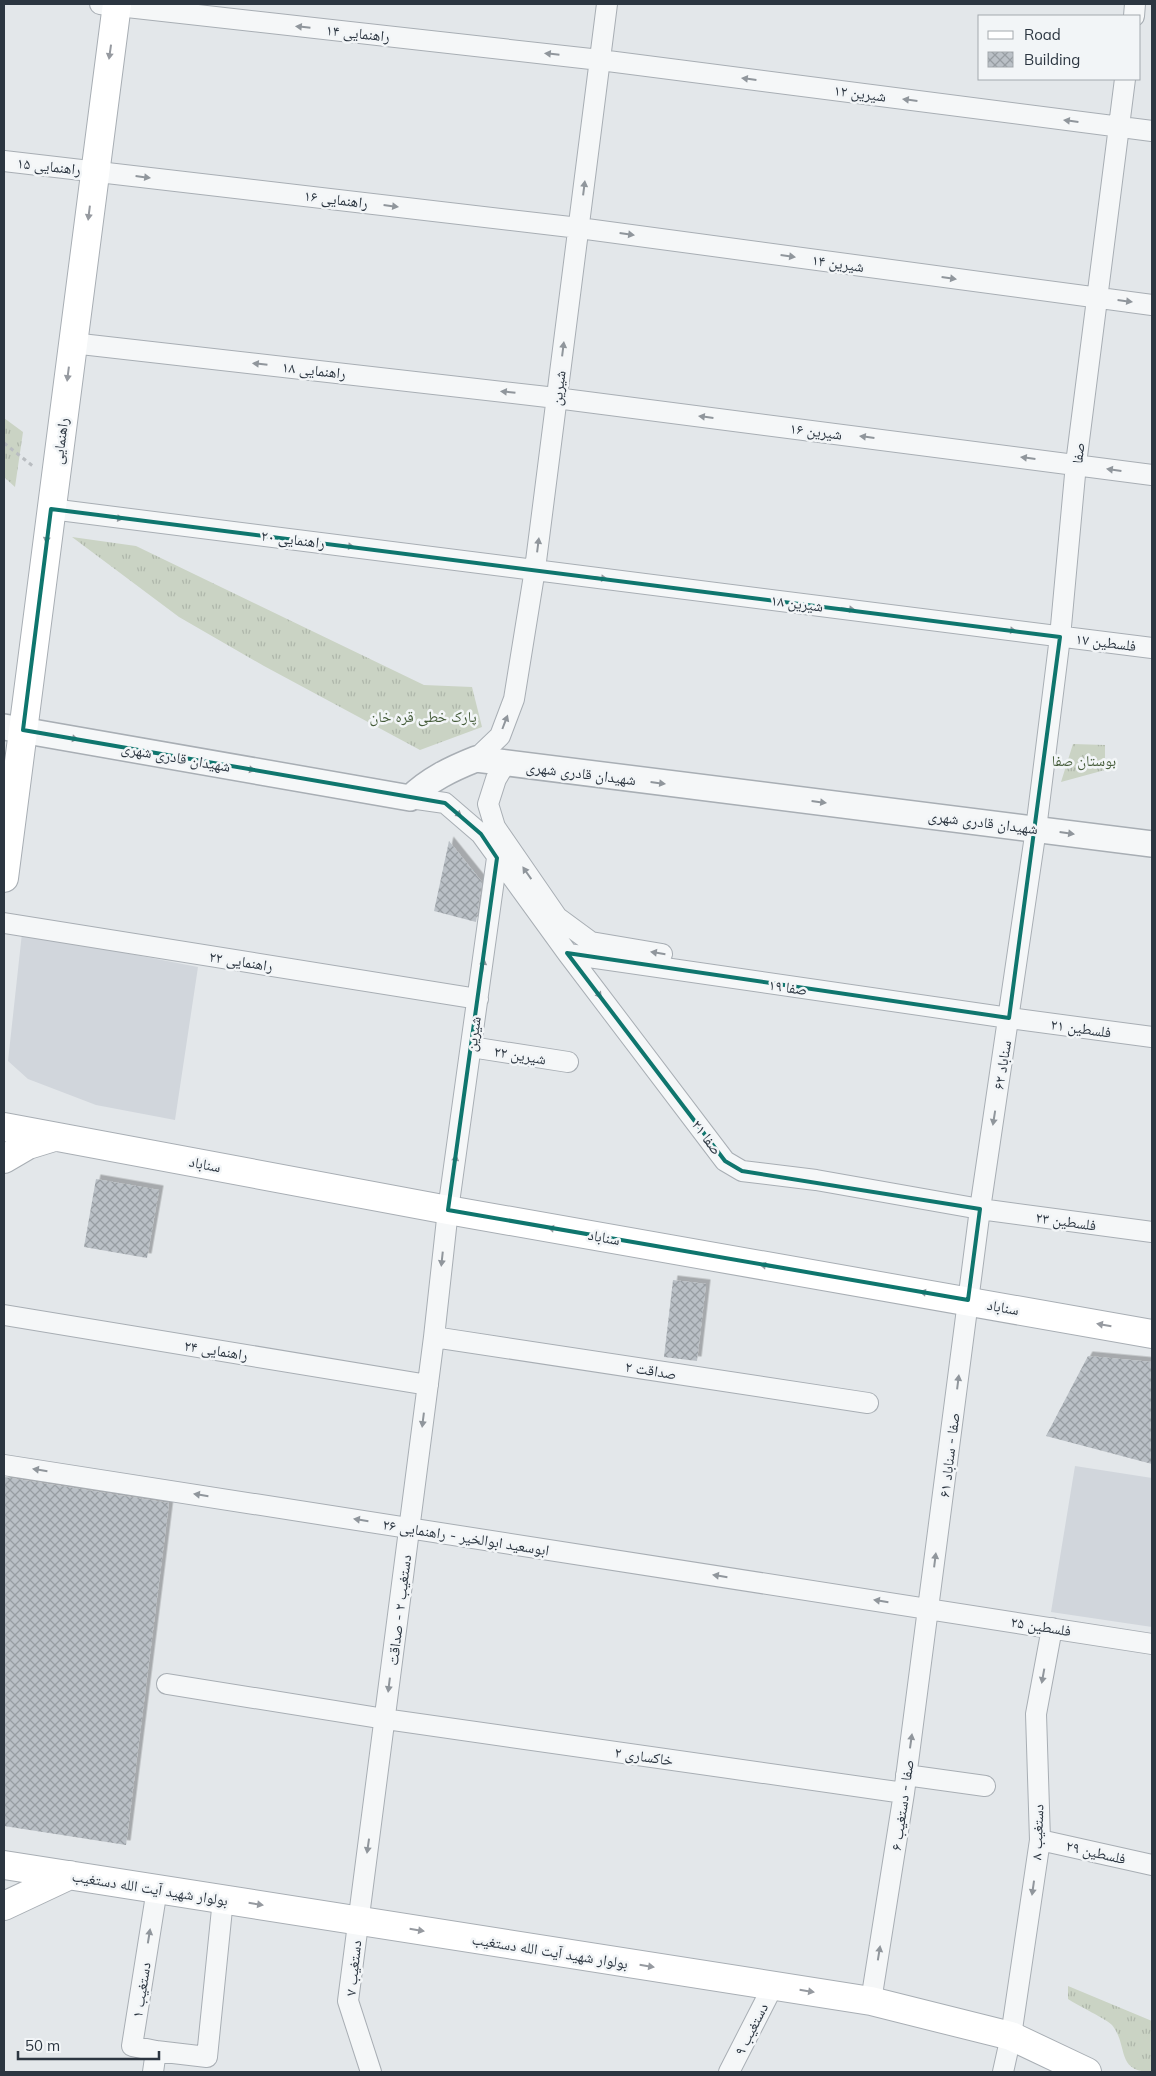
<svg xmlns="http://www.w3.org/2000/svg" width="1156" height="2076" viewBox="0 0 1156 2076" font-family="Mulish,'Noto Naskh Arabic',sans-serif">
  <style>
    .built { fill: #d1d6dc }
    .grass { fill: url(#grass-tufts) }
    .building { fill: url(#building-cross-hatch); filter: url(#shadow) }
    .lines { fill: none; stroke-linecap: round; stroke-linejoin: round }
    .minor-casing { stroke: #a8aeb4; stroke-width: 22 }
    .tertiary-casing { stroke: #a8aeb4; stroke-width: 28 }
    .secondary-casing { stroke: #a8aeb4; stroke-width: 30 }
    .path { stroke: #b9bdc1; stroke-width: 3; stroke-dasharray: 4 4; stroke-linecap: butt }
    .minor { stroke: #f5f7f8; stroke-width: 20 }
    .tertiary { stroke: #f5f7f8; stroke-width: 25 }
    .secondary { stroke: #fff; stroke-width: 28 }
    .oneway { fill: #90969c }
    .oneway2 { fill: #969aa0 }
    .marked { fill: none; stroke: #0f766e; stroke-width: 4; stroke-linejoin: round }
    .labels { text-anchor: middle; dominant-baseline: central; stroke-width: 5; stroke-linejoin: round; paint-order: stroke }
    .street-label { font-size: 15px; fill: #2c3641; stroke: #f2f5f7 }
    .park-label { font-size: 15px; fill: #455c3a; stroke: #f2f5f7 }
  </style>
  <defs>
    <pattern id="grass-tufts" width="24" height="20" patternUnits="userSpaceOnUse" patternTransform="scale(1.25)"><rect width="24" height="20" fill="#cad3c4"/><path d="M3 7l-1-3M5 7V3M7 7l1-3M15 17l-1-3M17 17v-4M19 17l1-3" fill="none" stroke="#aeb6aa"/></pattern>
    <pattern id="building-cross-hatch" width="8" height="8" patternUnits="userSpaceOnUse" patternTransform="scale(1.25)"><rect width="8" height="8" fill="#bac0c6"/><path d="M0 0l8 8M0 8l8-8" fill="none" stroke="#979da2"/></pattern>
    <filter id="shadow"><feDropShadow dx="4.5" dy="-4.5" stdDeviation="0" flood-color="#0004"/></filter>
  </defs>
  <rect width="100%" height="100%" fill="#e3e7ea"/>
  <path class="built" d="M22 933 198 967 175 1120 96 1105 28 1079 8 1061Z
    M1075 1466 1152 1478V1627L1051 1612Z"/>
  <path class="grass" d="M4 418 23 432 15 487 4 477Z
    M72 537 136 546 424 685 472 687 482 727 420 750 264 666 179 617Z
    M1073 744 1105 745V770L1061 782Z
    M1068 1986 1152 2021V2072C1115 2072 1129 2046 1112 2025 1108 2020 1077 2005 1068 1999Z"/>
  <path class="building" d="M449 841 482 882 476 922 434 911Z
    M96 1179 159 1190 147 1258 84 1247Z
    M673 1280 706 1284 697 1361 664 1357Z
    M1088 1356 1152 1362V1464L1046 1436Z
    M4 1477 169 1503 126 1845 4 1826Z"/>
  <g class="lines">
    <g class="minor-casing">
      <path id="minor" d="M100 4 600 60 1152 131
        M1134 16 1135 4
        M4 161 579 228 1152 305
        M72 343 556 398 1152 475
        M51 509 1152 648
        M476 759 500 736 514 699 535 569 607 4
        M505 764 496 779 488 804 495 827 557 917 591 942 662 954
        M410 798 445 803 481 834 568 954 725 1161 742 1171 816 1180 980 1209 1152 1232
        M4 923 478 999
        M568 954 1009 1018 1152 1037
        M471 1047 568 1062
        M4 1315 428 1385
        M434 1337 868 1403
        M4 1465 1152 1644
        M167 1684 385 1719 904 1793
        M906 1775 985 1786
        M1040 1840 1152 1865
        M157 1889 132 2046 156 2051 207 2057 223 1899
        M871 2001 904 1793 980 1209 1036 829 1060 637 1076 464 1125 79
        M153 2072 156 2051
        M371 2072 348 2001 434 1337 448 1210 497 858
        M729 2072 773 1986
        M1003 2072 1011 2036 1040 1840 1036 1714 1052 1628"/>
    </g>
    <g class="tertiary-casing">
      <path id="tertiary" d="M4 727 410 798C430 779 451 769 476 759L1152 844"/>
    </g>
    <g class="secondary-casing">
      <path id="secondary" d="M4 878 117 4
        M4 1127 448 1210 1152 1334
        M4 1159 28 1145 54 1137
        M4 1865 871 2001 1011 2036 1087 2072
        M4 1906 70 1875"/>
    </g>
    <path class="path" d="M4 443 34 467"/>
    <use href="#minor" class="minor"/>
    <use href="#tertiary" class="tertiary"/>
    <use href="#secondary" class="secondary"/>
  </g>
  <defs><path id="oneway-solid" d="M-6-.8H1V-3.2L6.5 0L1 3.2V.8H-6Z" transform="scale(1.25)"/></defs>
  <g class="oneway">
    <use href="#oneway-solid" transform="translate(303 27) rotate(-174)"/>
    <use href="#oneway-solid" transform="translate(552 54) rotate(-174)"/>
    <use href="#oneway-solid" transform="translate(749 79) rotate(-173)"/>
    <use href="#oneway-solid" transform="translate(910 100) rotate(-173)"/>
    <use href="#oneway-solid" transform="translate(1071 121) rotate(-173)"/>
    <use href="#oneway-solid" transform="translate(143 177) rotate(7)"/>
    <use href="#oneway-solid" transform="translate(584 188) rotate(-83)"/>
    <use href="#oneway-solid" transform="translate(391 206) rotate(7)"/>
    <use href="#oneway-solid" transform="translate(627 234) rotate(8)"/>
    <use href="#oneway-solid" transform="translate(788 256) rotate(8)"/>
    <use href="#oneway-solid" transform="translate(949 278) rotate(8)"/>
    <use href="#oneway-solid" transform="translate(1125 301) rotate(7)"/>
    <use href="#oneway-solid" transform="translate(563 349) rotate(-83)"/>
    <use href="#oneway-solid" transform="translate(260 364) rotate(-174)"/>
    <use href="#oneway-solid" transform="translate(508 392) rotate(-174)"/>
    <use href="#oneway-solid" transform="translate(706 417) rotate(-173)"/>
    <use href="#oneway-solid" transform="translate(867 437) rotate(-173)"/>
    <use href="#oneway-solid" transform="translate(1028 458) rotate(-173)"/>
    <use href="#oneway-solid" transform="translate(1114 470) rotate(-172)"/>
    <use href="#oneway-solid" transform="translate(116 518) rotate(7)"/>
    <use href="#oneway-solid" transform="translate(538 545) rotate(-83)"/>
    <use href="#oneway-solid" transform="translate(347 546) rotate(7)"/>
    <use href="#oneway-solid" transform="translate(600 578) rotate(7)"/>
    <use href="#oneway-solid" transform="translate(848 609) rotate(7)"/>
    <use href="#oneway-solid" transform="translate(1009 630) rotate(7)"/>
    <use href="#oneway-solid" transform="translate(505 722) rotate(-69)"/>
    <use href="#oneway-solid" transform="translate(71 738) rotate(10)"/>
    <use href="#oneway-solid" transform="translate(248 769) rotate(10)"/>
    <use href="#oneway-solid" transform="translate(658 783) rotate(7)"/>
    <use href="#oneway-solid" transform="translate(819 802) rotate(7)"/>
    <use href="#oneway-solid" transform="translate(456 812) rotate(39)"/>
    <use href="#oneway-solid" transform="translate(1067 833) rotate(8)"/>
    <use href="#oneway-solid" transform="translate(527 873) rotate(-125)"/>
    <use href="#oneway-solid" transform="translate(658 953) rotate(-171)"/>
    <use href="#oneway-solid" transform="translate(483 966) rotate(-82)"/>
    <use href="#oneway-solid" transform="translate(597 992) rotate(53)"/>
    <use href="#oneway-solid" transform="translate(994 1118) rotate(99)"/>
    <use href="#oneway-solid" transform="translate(455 1162) rotate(-82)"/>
    <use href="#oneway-solid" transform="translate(442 1259) rotate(96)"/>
    <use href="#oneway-solid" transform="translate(958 1382) rotate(-83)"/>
    <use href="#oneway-solid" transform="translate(423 1420) rotate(97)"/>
    <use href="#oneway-solid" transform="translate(40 1470) rotate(-171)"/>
    <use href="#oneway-solid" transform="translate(201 1495) rotate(-171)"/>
    <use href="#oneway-solid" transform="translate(361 1520) rotate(-171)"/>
    <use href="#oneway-solid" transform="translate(935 1560) rotate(-83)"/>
    <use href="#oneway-solid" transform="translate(720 1576) rotate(-171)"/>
    <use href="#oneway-solid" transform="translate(881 1601) rotate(-171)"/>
    <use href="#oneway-solid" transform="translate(1043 1676) rotate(100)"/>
    <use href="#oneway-solid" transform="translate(389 1685) rotate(97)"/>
    <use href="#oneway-solid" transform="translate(911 1741) rotate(-82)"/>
    <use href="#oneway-solid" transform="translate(368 1846) rotate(98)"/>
    <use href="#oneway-solid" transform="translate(1033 1888) rotate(98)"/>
    <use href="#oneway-solid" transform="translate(149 1936) rotate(-81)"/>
    <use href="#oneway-solid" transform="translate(879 1953) rotate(-81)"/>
  </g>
  <g class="oneway2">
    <use href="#oneway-solid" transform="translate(110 52) rotate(98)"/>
    <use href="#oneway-solid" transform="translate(89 213) rotate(97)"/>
    <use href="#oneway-solid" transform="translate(68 374) rotate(97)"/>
    <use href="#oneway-solid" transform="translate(47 536) rotate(97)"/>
    <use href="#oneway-solid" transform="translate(555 1229) rotate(-170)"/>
    <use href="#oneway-solid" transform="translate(767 1266) rotate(-170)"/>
    <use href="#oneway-solid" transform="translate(927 1293) rotate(-170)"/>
    <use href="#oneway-solid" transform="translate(1104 1325) rotate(-170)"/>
    <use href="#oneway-solid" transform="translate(256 1904) rotate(9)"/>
    <use href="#oneway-solid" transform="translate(417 1930) rotate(9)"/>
    <use href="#oneway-solid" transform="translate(647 1966) rotate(9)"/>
    <use href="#oneway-solid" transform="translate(807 1991) rotate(9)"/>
  </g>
  <path class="marked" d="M51 509 1060 637 1009 1018 567 953 725 1161 742 1171 980 1209 968 1300 448 1210 497 858 481 834 445 803 23 730Z"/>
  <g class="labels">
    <g class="street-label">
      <text transform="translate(358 33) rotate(6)">راهنمایی ۱۴</text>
      <text transform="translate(860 93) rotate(7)">شیرین ۱۲</text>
      <text transform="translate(49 166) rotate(6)">راهنمایی ۱۵</text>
      <text transform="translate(336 199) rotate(7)">راهنمایی ۱۶</text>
      <text transform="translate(838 263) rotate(8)">شیرین ۱۴</text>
      <text transform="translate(314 370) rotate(6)">راهنمایی ۱۸</text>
      <text transform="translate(558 388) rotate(-83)">شیرین</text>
      <text transform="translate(816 431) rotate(7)">شیرین ۱۶</text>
      <text transform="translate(60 441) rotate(-83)">راهنمایی</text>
      <text transform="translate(1078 453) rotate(-83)">صفا</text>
      <text transform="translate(293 539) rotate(7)">راهنمایی ۲۰</text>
      <text transform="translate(797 603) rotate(7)">شیرین ۱۸</text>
      <text transform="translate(1106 642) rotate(7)">فلسطین ۱۷</text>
      <text transform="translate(176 757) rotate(10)">شهیدان قادری شهری</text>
      <text transform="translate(581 773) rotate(7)">شهیدان قادری شهری</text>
      <text transform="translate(983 822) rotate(7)">شهیدان قادری شهری</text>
      <text transform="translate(241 961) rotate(9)">راهنمایی ۲۲</text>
      <text transform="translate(788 987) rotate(8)">صفا ۱۹</text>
      <text transform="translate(1081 1028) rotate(8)">فلسطین ۲۱</text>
      <text transform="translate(473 1034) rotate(-82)">شیرین</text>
      <text transform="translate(520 1055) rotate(9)">شیرین ۲۲</text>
      <text transform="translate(1002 1065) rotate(-81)">سناباد ۶۲</text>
      <text transform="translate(707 1137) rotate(53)">صفا ۲۱</text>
      <text transform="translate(205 1164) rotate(11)">سناباد</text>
      <text transform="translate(1066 1221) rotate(8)">فلسطین ۲۳</text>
      <text transform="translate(604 1237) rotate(10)">سناباد</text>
      <text transform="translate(1003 1307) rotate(10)">سناباد</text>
      <text transform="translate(216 1350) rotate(9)">راهنمایی ۲۴</text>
      <text transform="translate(651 1370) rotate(9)">صداقت ۲</text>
      <text transform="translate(949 1455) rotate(-83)">صفا - سناباد ۶۱</text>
      <text transform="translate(466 1537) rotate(9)">ابوسعید ابوالخیر - راهنمایی ۲۶</text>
      <text transform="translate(399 1610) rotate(-83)">دستغیب ۲ - صداقت</text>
      <text transform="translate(1041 1626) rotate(9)">فلسطین ۲۵</text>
      <text transform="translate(644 1756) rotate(8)">خاکساری ۲</text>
      <text transform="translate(902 1805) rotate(-82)">صفا - دستغیب ۶</text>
      <text transform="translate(1037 1832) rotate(-88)">دستغیب ۸</text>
      <text transform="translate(1096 1852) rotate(13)">فلسطین ۲۹</text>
      <text transform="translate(150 1888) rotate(9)">بولوار شهید آیت الله دستغیب</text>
      <text transform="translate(550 1951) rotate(9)">بولوار شهید آیت الله دستغیب</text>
      <text transform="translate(353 1968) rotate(-84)">دستغیب ۷</text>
      <text transform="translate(141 1990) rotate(-81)">دستغیب ۱</text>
      <text transform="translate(751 2029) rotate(-63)">دستغیب ۹</text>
    </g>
    <g class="park-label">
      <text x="423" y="716">پارک خطی قره خان</text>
      <text x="1084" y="760">بوستان صفا</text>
    </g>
  </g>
  <rect width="1156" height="2076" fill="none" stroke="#2c3641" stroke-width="10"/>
  <rect x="978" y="15" width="162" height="65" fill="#f2f5f7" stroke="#a3a9ae"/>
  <rect x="988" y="31" width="25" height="8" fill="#ffffff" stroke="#a3a9ae"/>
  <text x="1024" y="40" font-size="15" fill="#2c3641">Road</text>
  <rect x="988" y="52" width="25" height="15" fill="url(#building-cross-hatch)" stroke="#a3a9ae"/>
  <text x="1024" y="65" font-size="15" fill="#2c3641">Building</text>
  <path d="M18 2051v8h141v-8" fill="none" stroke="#2c3641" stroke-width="2.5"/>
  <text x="25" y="2051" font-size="15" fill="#2c3641" stroke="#f2f5f7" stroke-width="4" paint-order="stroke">50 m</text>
</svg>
